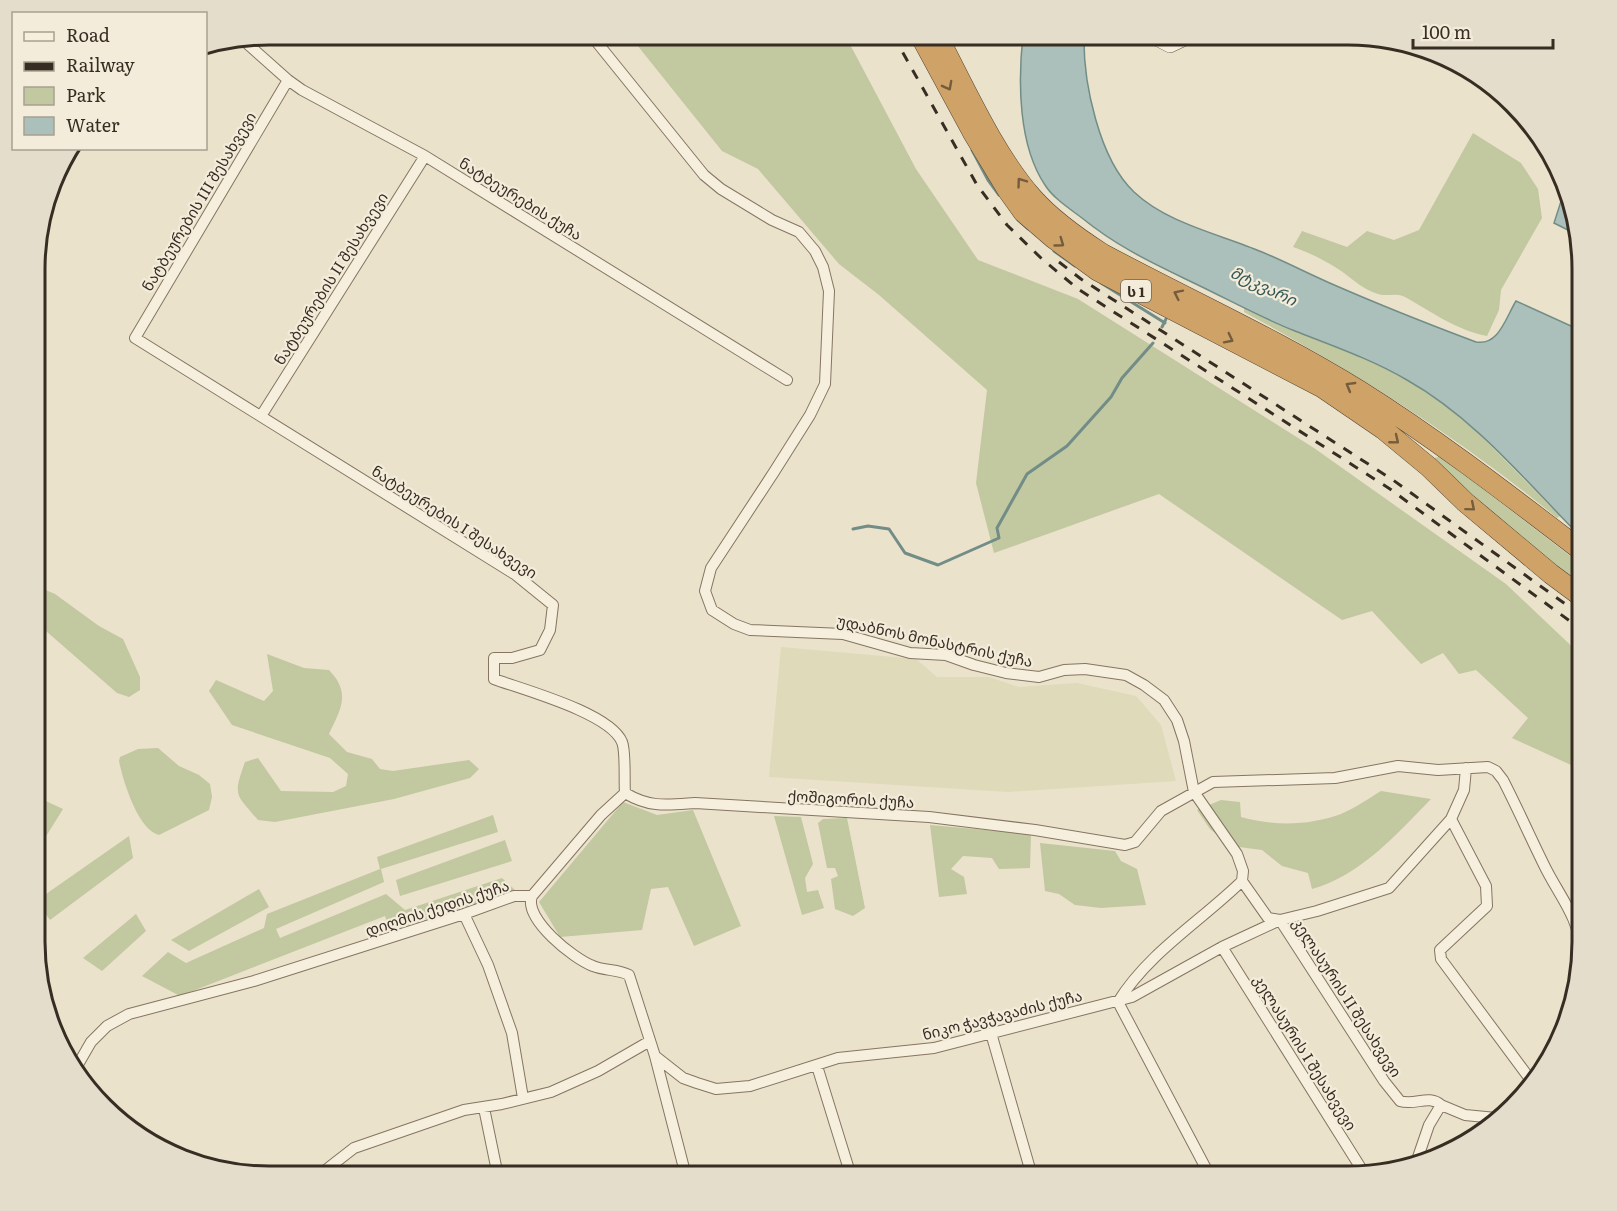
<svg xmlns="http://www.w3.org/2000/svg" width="1617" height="1211" viewBox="0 0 1617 1211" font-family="Literata,'Noto Sans Georgian',serif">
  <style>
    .farmland { fill: #dfdab9 }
    .green { fill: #c2c8a0 }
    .water { fill: #abc0ba; stroke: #728d87; stroke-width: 1.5 }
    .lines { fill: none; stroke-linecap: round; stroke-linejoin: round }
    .stream { stroke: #728d87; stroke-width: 3 }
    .street-casing { stroke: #857561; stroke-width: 12 }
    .secondary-casing { stroke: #675744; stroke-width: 16 }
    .highway-casing { stroke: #544434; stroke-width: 21 }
    .street { stroke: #f6efde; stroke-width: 10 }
    .secondary { stroke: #f6efde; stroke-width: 15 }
    .highway { stroke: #cfa367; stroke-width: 20 }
    .rail { stroke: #382d23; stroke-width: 3; stroke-dasharray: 10 10; stroke-linecap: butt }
    .oneway { stroke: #745c3e }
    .labels { text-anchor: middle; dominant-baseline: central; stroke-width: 4.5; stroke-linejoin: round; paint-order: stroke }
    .shield { fill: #f3ecda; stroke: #70665a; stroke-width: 1.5 }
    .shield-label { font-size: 14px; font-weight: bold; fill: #382d23 }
    .street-label { font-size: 15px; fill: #382d23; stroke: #f3ecda }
    .water-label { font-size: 16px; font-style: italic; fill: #345654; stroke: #f3ecda }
    .rim { fill: none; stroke: #382d23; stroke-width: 3 }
  </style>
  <rect width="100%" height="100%" fill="#eae2cb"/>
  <path class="farmland" d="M781 647 916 659 937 677H989L1019 687 1077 683 1136 696 1161 725 1176 781 1008 792 769 777Z"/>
  <path class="green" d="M629 35H845L916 169 978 260 1078 299 1314 448 1506 584 1582 656V770L1512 738 1528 718 1476 670 1459 674 1443 653 1421 664 1372 611 1342 620 1159 494 994 553 976 483 987 390 879 295 839 264 758 169 722 151Z
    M1473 133 1521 163 1538 189 1542 218 1501 290 1499 310 1487 336C1456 330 1432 312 1405 297 1397 292 1386 297 1378 294 1361 289 1350 276 1335 267 1322 259 1308 252 1293 247L1302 231 1347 247 1367 231 1394 240 1419 230Z
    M1244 307 1292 330 1368 358 1409 381 1444 405 1476 431 1560 516 1557 518C1460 438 1355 372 1244 312Z
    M1440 456 1582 565V587L1511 529 1432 459Z
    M36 586 55 594 99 626 123 639 140 677V690L129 697 117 693 46 631 36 619Z
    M267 654 304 668 329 670C352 694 340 710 329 734L347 752 372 759 380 769 393 771 469 760 479 769 470 778 394 799 275 822 258 820C235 793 233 796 245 762L258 758 281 791 333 792 346 786 348 774 330 758 232 725 209 691 216 680 264 701 273 691Z
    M158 748 179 766 199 775 210 784 212 797 209 810 159 835C138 830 123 781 119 761L120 757 138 749Z
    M1381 791 1431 799C1398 833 1360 876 1312 889L1308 873 1282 866 1262 850 1231 846 1210 829 1197 810 1221 800 1240 802 1241 817C1274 826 1308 826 1341 814 1355 808 1368 799 1381 791Z
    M35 796 63 809 35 854Z
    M623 802 657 815 693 810 741 926 694 946 668 887 651 889 642 930 560 937 539 902Z
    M493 815 498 832 381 869 384 882 276 929 280 938 386 894 405 910 502 878 516 891 390 930 385 916 180 996 142 976 168 952 186 963 264 928 267 914 380 869 377 857Z
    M774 816 801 817 813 864 805 878 807 892 818 890 824 908 802 915Z
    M847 818 865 908 853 916 835 909 831 879 838 876 835 868H827L818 823 823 819Z
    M930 825 1031 834 1030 868 999 869 992 858 963 856 951 869 964 877 967 894 939 897Z
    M129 836 133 858 50 920 36 901Z
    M505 840 512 861 400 896 396 880Z
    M1040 843 1115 851 1121 861 1137 869 1146 905 1101 908 1075 905 1059 894 1045 891Z
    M259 889 269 907 189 951 171 940Z
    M136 914 146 931 102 971 83 958Z
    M52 1021 75 1050 70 1060 59 1046Z"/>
  <path class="water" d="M1023 35H1084C1083 82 1099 159 1134 192 1168 224 1220 234 1262 252 1286 262 1309 274 1332 284 1380 305 1428 324 1476 342 1499 346 1506 317 1516 301L1582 331V538C1527 483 1476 419 1407 380 1371 359 1333 346 1295 331 1262 318 1231 301 1200 286 1157 265 1120 249 1082 218 1070 209 1053 198 1045 185 1018 145 1018 81 1023 35Z
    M1469 72 1502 93 1529 127Z
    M1564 192 1574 233 1554 223Z"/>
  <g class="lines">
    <path class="stream" d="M972 150 988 180 999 195
      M1018 220 1028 229
      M1054 251 1075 266
      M1101 283 1165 323
      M1162 327 1166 319
      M853 529 868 526 889 529 905 553 938 565 999 538 997 528 1027 474 1067 446 1111 397 1122 378 1153 343"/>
    <g class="street-casing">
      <path id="street" d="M591 35 704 175 721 189 772 220 799 232 815 251 823 267 829 291 825 384 810 415 774 472 711 568 705 591 712 610 734 624 750 630 843 634 910 653 946 655 974 665 1006 673 1039 677 1064 670 1085 669 1126 675 1144 685 1164 700 1177 720 1184 741 1194 792 1237 854 1243 871 1242 881C1201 921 1148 953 1118 1002L1210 1176
        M242 39 288 80 302 90 425 156 787 380
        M288 80 135 338 516 575 553 605 550 630 540 650 512 658H494V679C524 690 610 713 622 742 626 751 624 782 625 793
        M261 416 425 156
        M625 793C650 808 667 805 695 803L929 817 1035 830 1125 845 1135 842 1161 811 1213 782 1335 778 1398 766 1438 770 1488 767 1496 771 1503 780C1518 809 1531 839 1546 869 1562 900 1578 916 1582 954
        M1451 819 1486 886 1487 906 1440 950 1441 959 1533 1083
        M1242 881 1268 918 1280 920 1384 1081 1400 1101C1415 1106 1429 1094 1441 1105
        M532 896C523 919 574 959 593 966 605 971 618 969 629 975L655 1056 686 1176
        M532 896 601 815 625 793
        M464 914 488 965 512 1033 523 1098
        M1222 947 1364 1173
        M991 1033 1032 1176
        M655 1056 683 1078 697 1083 716 1089 750 1086 838 1058 934 1048 1132 997 1222 947 1280 920 1317 911 1389 888 1451 819 1464 790 1466 768
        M817 1066 851 1176
        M76 1068 91 1042 107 1026 129 1014 254 981 464 914 514 896H532
        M484 1108 498 1176
        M1417 1160 1429 1125 1441 1105 1465 1115 1496 1118
        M318 1176 354 1148 464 1110 502 1104 551 1092 598 1071 650 1041"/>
    </g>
    <g class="secondary-casing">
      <path id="secondary" d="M1151 35 1170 45 1191 35"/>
    </g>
    <g class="highway-casing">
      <path id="highway" d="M920 35 973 133 1008 191 1023 212 1053 238 1098 271 1323 388 1383 429 1429 467 1465 502 1551 574 1582 597
        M937 35C964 86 994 154 1032 197 1052 220 1078 238 1103 254 1189 300 1278 340 1360 391 1438 440 1510 496 1582 551"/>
    </g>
    <use href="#street" class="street"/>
    <use href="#secondary" class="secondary"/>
    <use href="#highway" class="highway"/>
    <path class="rail" d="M893 35 977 185 1007 225 1042 259 1078 289 1390 489 1582 630
      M1059 262 1081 279 1393 480 1582 616"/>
  </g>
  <defs><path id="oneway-chevron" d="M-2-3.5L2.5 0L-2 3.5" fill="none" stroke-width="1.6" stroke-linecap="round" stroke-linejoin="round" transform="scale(1.5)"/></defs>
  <g class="oneway">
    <use href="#oneway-chevron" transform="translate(948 86) rotate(62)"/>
    <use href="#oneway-chevron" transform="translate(1021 182) rotate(-126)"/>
    <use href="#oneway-chevron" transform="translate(1060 243) rotate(36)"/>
    <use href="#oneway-chevron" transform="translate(1178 294) rotate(-154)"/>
    <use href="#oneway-chevron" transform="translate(1229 339) rotate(27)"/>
    <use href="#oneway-chevron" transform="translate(1350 386) rotate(-150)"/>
    <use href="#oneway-chevron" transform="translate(1395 440) rotate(39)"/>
    <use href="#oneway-chevron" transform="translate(1471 507) rotate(40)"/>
  </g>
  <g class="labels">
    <rect class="shield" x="1121" y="280" width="30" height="22" rx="4.5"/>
    <g class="shield-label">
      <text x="1136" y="291">ს 1</text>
    </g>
    <g class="street-label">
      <text transform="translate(521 198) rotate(32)">ნატბეურების ქუჩა</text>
      <text transform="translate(198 201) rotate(-59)">ნატბეურების III შესახვევი</text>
      <text transform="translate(330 278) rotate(-58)">ნატბეურების II შესახვევი</text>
      <text transform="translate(455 521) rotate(33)">ნატბეურების I შესახვევი</text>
      <text transform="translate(935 640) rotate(12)">უდაბნოს მონასტრის ქუჩა</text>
      <text transform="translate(851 798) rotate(3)">ქოშიგორის ქუჩა</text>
      <text transform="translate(437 907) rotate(-18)">დიღმის ქედის ქუჩა</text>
      <text transform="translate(1348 997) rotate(57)">კელასურის II შესახვევი</text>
      <text transform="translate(1002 1014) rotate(-14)">ნიკო ჭავჭავაძის ქუჩა</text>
      <text transform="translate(1306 1052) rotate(58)">კელასურის I შესახვევი</text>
    </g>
    <g class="water-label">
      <text transform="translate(1264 285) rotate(25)">მტკვარი</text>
    </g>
  </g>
  <path d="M0 0H1617V1211H0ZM269 45H1348A224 224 0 0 1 1572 269V942A224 224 0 0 1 1348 1166H269A224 224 0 0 1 45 942V269A224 224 0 0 1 269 45Z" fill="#e4ddcb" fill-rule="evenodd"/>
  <path class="rim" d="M269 45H1348A224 224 0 0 1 1572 269V942A224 224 0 0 1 1348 1166H269A224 224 0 0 1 45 942V269A224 224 0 0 1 269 45Z"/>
  <rect x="12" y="12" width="195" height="138" fill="#f3ecda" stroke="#a8a091" stroke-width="1.5"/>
  <rect x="24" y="32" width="30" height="9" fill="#f6efde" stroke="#a8a091" stroke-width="1.5"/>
  <text x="66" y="42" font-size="18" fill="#382d23">Road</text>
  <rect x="24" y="62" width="30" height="9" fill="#382d23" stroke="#a8a091" stroke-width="1.5"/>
  <text x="66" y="72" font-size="18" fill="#382d23">Railway</text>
  <rect x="24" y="87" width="30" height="18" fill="#c2c8a0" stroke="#a8a091" stroke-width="1.5"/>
  <text x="66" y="102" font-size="18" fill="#382d23">Park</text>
  <rect x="24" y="117" width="30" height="18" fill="#abc0ba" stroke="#a8a091" stroke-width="1.5"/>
  <text x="66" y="132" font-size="18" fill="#382d23">Water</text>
  <path d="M1413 39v9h140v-9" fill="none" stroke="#382d23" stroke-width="3"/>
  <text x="1422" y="39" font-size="18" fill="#382d23" stroke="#f3ecda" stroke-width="4.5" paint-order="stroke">100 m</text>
</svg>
